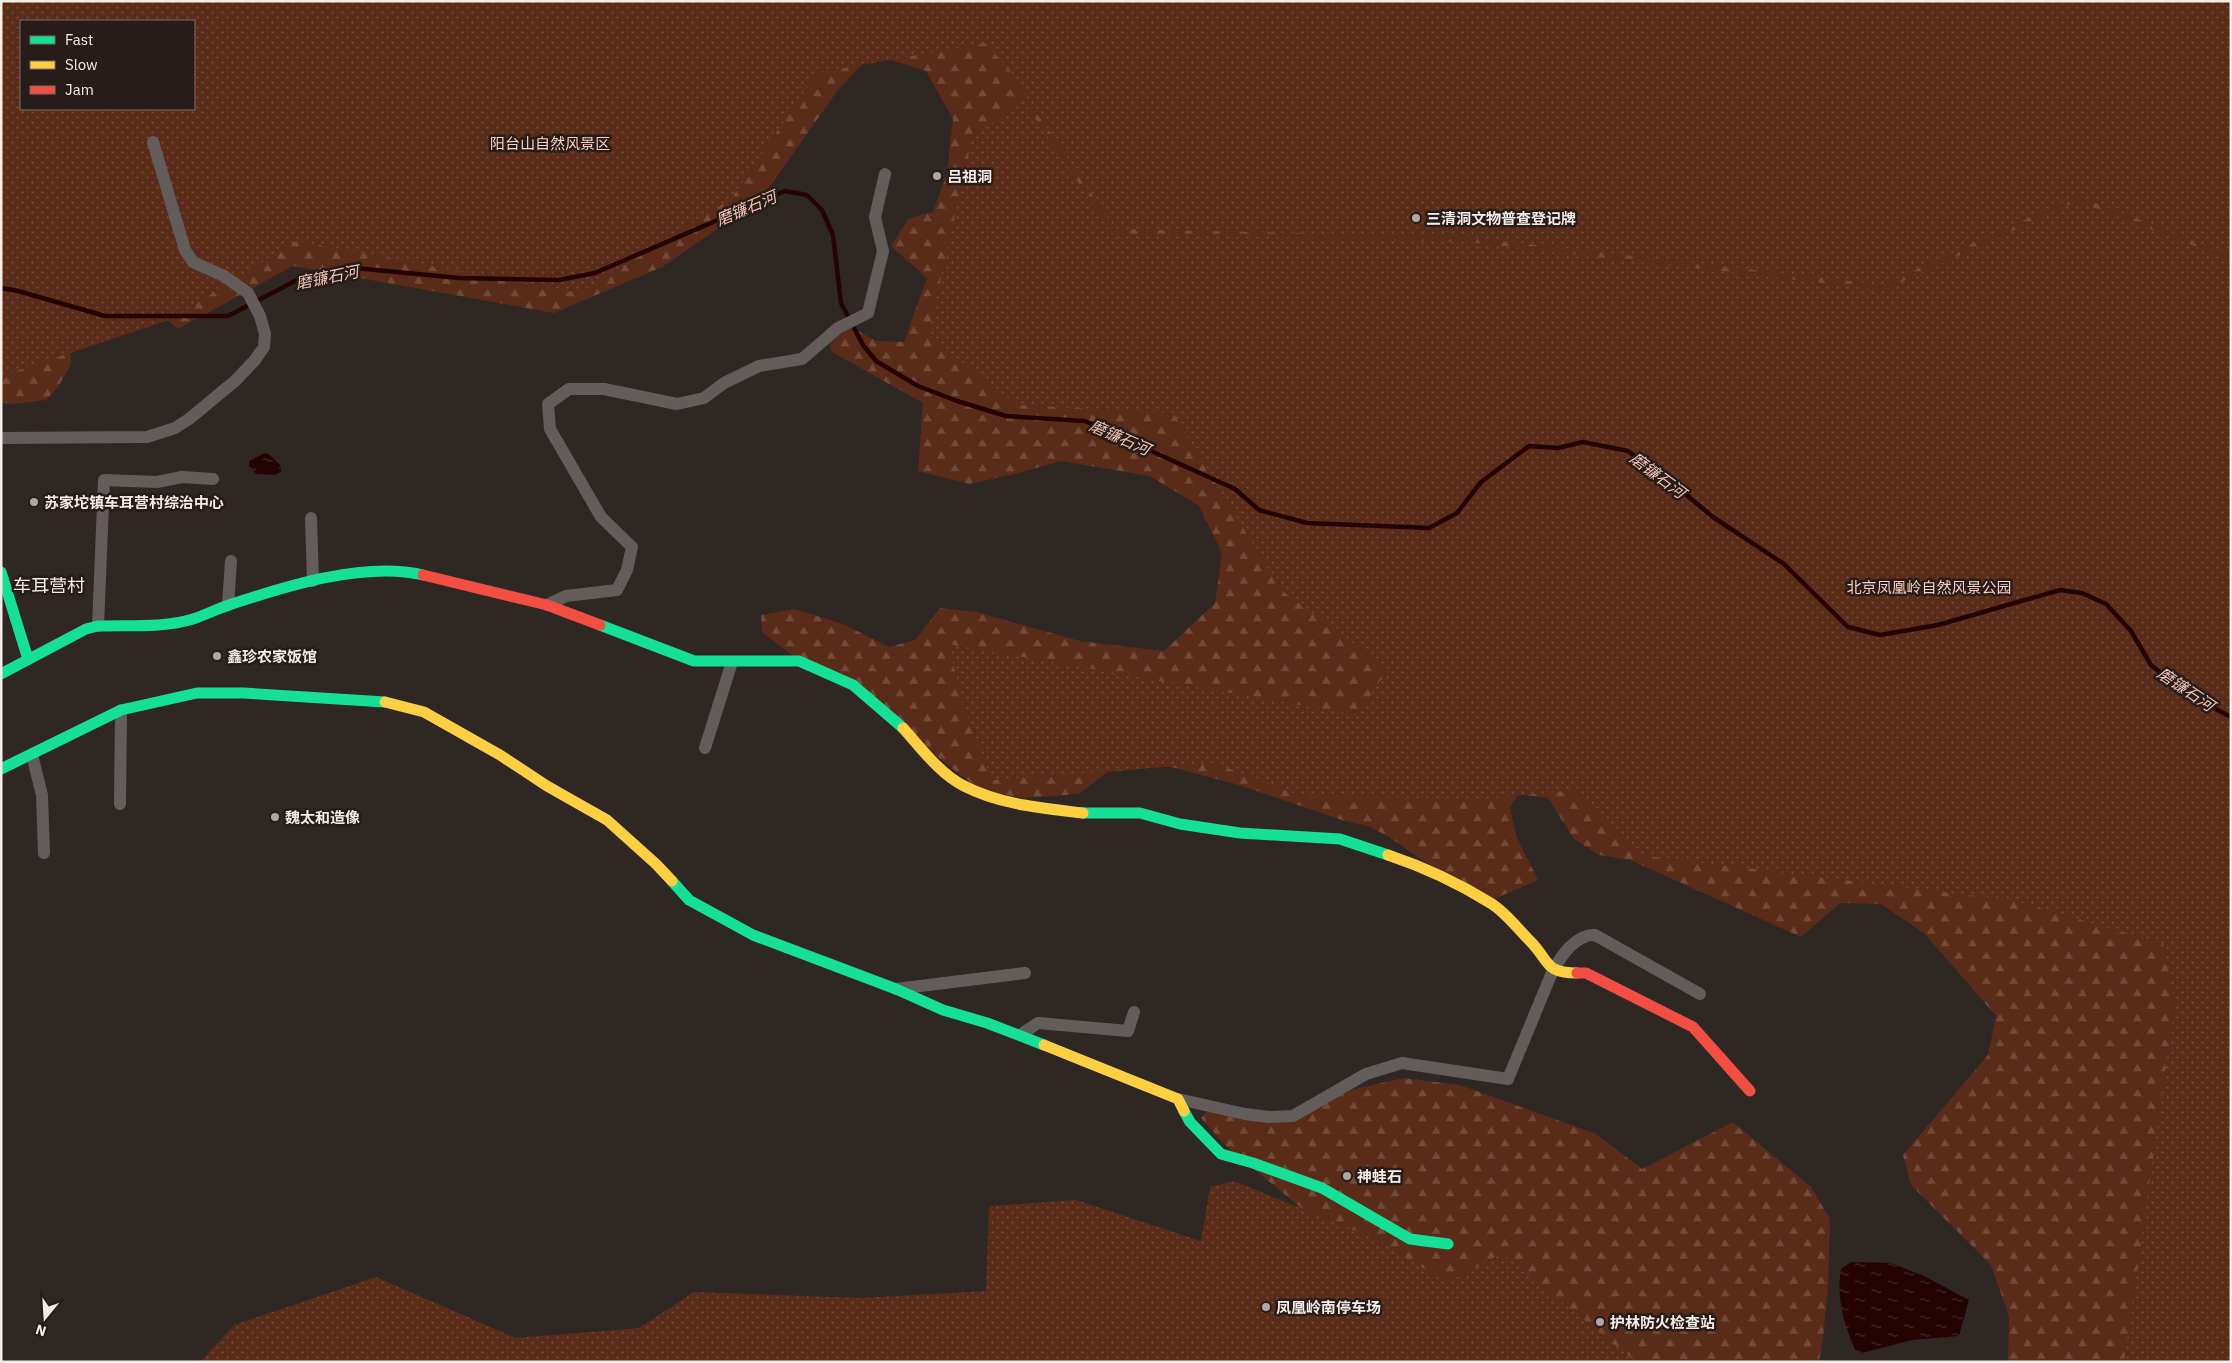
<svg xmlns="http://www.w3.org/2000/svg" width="2232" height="1363" viewBox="0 0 2232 1363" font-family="'IBM Plex Sans','Noto Sans SC',sans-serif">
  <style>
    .forest { fill: url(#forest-firs); fill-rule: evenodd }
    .park { fill: url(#park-dots); fill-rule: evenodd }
    .water { fill: url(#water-ripples) }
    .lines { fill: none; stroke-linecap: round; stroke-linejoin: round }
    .stream { stroke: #240403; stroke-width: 4.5 }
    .street { stroke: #625d5b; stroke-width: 12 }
    .fast { stroke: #16e098; stroke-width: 11 }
    .slow { stroke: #ffcf43; stroke-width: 11 }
    .jam { stroke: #f24e42; stroke-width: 11 }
    .poi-dot { fill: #afa7a4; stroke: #271c18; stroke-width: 2 }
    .labels { text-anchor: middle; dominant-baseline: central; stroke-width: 5; stroke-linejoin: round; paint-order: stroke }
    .park-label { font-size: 15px; fill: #fdd0bf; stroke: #271c18 }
    .poi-label { font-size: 15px; font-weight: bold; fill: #f4ece9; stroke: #271c18; text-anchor: start }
    .water-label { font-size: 16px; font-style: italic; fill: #f0c4b4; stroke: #271c18 }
    .quarter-label { font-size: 18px; fill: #f4ece9; stroke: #271c18 }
  </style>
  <defs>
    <pattern id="forest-firs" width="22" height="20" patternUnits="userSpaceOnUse" patternTransform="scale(1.25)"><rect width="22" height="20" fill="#5a2b19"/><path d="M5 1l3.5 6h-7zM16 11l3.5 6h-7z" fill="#724a3a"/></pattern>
    <pattern id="park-dots" width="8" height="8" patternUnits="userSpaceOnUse" patternTransform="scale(1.25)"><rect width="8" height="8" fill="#5a2b19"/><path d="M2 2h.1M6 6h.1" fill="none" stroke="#724a3a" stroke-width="1.8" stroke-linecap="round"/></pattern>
    <pattern id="water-ripples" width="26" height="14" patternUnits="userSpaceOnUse" patternTransform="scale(1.25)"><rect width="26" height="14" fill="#240403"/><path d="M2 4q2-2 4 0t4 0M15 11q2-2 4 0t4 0" fill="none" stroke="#442928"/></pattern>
  </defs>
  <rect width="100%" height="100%" fill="#2e2724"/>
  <path class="forest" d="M1 1H2231V1362H2008L2009 1316 1991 1265 1911 1185 1903 1155 1988 1055 1996 1016 1924 933 1881 904 1840 903 1801 937 1630 860 1599 855 1574 839 1548 798 1519 794 1510 807 1516 836 1538 880 1494 899 1431 866 1389 837 1368 826 1345 821 1242 786 1168 766 1108 772 1079 794 1023 798 980 790 843 683 792 655 762 632 761 615 795 609 843 624 889 647 915 640 940 608 976 612 1080 641 1164 651 1215 603 1222 553 1199 506 1150 476 1061 461 1014 474 969 484 918 471 923 403 832 352 826 330 838 320 876 341 904 342 927 278 891 246 909 218 933 212 947 173 953 119 926 71 872 54 838 90 761 199 662 267 554 313 293 266 178 329 152 307 70 336 71 364 58 387 46 400 15 404 1 403ZM21 21H194V109H21Z
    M1403 1078 1460 1085 1596 1134 1642 1169 1733 1122 1811 1187 1830 1219 1828 1285 1823 1339 1819 1362H1298L1357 1254 1226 1146 1201 1118 1209 1110 1293 1119 1347 1091Z"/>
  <path class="park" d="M1 1H2231V255L2077 196 1883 285 1468 237 1115 229 1027 98 1016 77 985 43 817 73 731 199 579 293 296 241 172 319 1 376ZM21 21H194V109H21Z
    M1023 100 1112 233 1468 242 1884 290 2077 201 2231 260V1362H2124L2175 1003 2163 944 2017 901 1639 855 1574 790 1485 799 1301 796 1214 763 992 780 966 713 948 644 1357 715 1388 669 1281 590 1173 413 1017 405 928 336 972 138Z
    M1234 1181 1378 1240 1447 1283 1502 1253 1636 1362H200L234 1325 376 1277 516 1338 639 1328 694 1292 861 1298 986 1291 989 1206 1076 1200 1201 1241 1210 1187Z"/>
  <path class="water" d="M265 453 269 454 281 466V472L275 475 256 474 249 466V461Z
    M1851 1262 1891 1263 1924 1276 1969 1300 1959 1336 1912 1340 1862 1353 1855 1350C1844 1324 1836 1297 1841 1269Z"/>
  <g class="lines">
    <path class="stream" d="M1 288 18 291 105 316H228L295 281 355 268 459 278 559 280 595 273 785 191 807 195 822 210 833 235 841 303 863 345 876 361 918 386 957 401 1006 416 1085 421 1235 489 1259 510 1307 523 1429 528 1457 513 1481 482 1529 446 1558 448 1583 442 1628 451 1678 488 1713 517 1784 564 1848 627 1880 635 1938 625 2060 590 2082 593 2106 604 2131 631 2151 665 2187 694 2231 717"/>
    <path class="street" d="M1 438 147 437 175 428 189 419 235 381 255 360 264 347 265 334 260 316 248 293 224 276 193 262 185 250 153 142
      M311 518 313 581
      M228 605 231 561
      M547 605 566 596 617 590 627 570 632 547 601 517 550 429 548 404 569 389H604L677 404 704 398 724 383 759 366 802 359 838 328 868 313 883 251 875 217 885 174
      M98 626 104 480 157 482 182 477 213 479
      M705 748 732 662
      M32 755 42 795 44 853
      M120 804 121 710
      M896 989 1025 973
      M1020 1035 1038 1023 1128 1031 1134 1012
      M1178 1099 1245 1114 1269 1117 1293 1116 1366 1074 1402 1063 1508 1079 1553 970C1562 955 1576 934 1595 935L1700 994"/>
    <path class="fast" d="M1 572 28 659
      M600 625 694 661H799L853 685 903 728
      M1 674 86 629 98 626C129 625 164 628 193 619 205 615 217 609 229 605 286 586 365 561 423 575
      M1 769 121 710 197 693H243L385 702
      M1083 813H1140L1180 824 1240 833 1340 839 1388 855
      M672 881 689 900 753 935 896 989 943 1010 987 1023 1044 1045
      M1184 1111 1190 1122 1221 1154 1253 1163 1322 1188 1410 1239 1448 1244"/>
    <path class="slow" d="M385 702 424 712 500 755 547 786 607 820 656 864 672 881
      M903 728C921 748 940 774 964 786 1001 805 1042 808 1083 813
      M1388 855C1424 867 1460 884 1492 904 1506 913 1518 929 1530 941 1550 961 1544 973 1577 973
      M1044 1045 1178 1099 1184 1111"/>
    <path class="jam" d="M423 575 547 605 600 625
      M1577 973H1586L1693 1027 1750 1091"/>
  </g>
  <g class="poi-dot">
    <circle cx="937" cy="176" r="5"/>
    <circle cx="1416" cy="218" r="5"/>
    <circle cx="34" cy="502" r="5"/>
    <circle cx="217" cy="656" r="5"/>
    <circle cx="275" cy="817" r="5"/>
    <circle cx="1347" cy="1176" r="5"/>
    <circle cx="1266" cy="1307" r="5"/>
    <circle cx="1600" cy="1322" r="5"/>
  </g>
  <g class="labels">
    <g class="park-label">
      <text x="550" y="143">阳台山自然风景区</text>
      <text x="1929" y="587">北京凤凰岭自然风景公园</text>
    </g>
    <g class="poi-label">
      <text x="947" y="176">吕祖洞</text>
      <text x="1426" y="218">三清洞文物普查登记牌</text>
      <text x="44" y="502">苏家坨镇车耳营村综治中心</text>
      <text x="227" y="656">鑫珍农家饭馆</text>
      <text x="285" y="817">魏太和造像</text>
      <text x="1357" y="1176">神蛙石</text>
      <text x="1276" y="1307">凤凰岭南停车场</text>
      <text x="1610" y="1322">护林防火检查站</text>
    </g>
    <g class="water-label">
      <text transform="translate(746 208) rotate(-23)">磨镰石河</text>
      <text transform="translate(327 277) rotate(-11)">磨镰石河</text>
      <text transform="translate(1120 437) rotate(24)">磨镰石河</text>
      <text transform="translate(1658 475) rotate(37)">磨镰石河</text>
      <text transform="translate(2186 689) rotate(34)">磨镰石河</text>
    </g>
    <g class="quarter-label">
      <text x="49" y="585">车耳营村</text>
    </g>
  </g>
  <rect width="2232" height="1363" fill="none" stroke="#f4ece9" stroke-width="5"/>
  <rect x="20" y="20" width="175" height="90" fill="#271c18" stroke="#796f6c"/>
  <rect x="30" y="36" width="25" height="8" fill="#16e098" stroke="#796f6c"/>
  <text x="65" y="45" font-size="15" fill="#f4ece9">Fast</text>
  <rect x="30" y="61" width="25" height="8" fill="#ffcf43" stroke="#796f6c"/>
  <text x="65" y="70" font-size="15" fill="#f4ece9">Slow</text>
  <rect x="30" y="86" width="25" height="8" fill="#f24e42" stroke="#796f6c"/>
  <text x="65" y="95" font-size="15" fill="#f4ece9">Jam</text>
  <g transform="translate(45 1318) rotate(198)" stroke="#271c18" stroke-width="4" paint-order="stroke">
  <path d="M0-4L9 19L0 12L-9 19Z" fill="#f4ece9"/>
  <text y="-8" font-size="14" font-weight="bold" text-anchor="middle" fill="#f4ece9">N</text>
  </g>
</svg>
